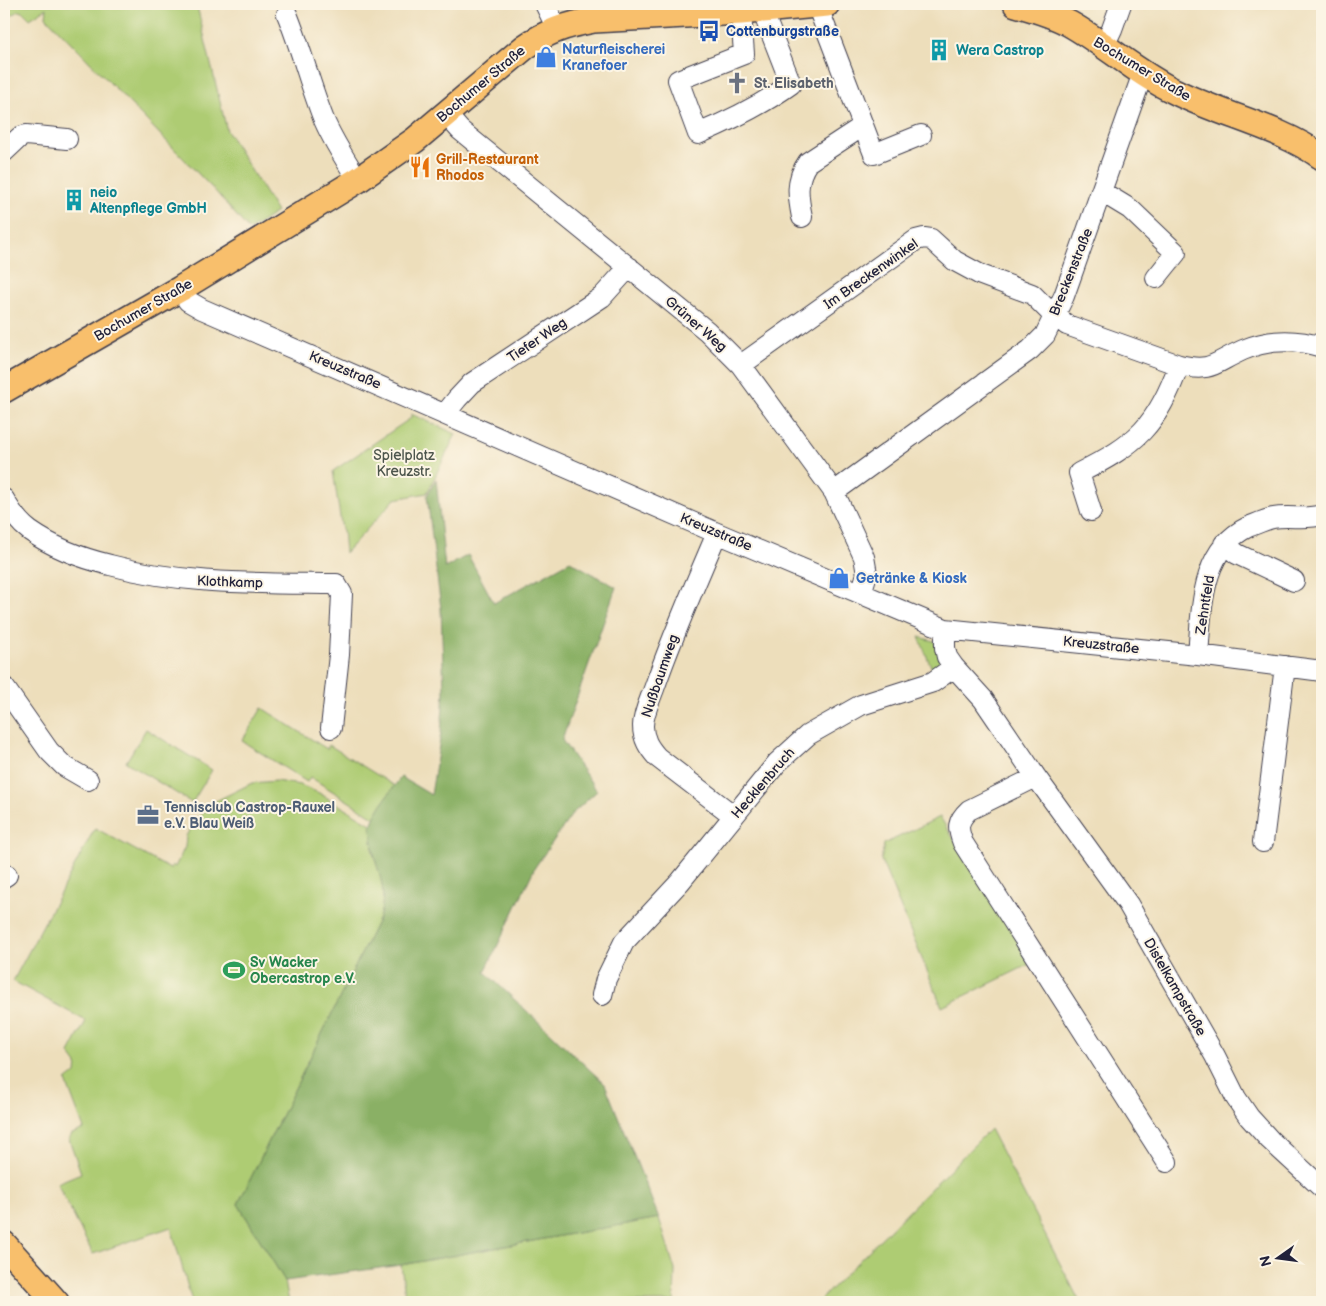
<svg xmlns="http://www.w3.org/2000/svg" width="1326" height="1306" viewBox="0 0 1326 1306" font-family="'Balsamiq Sans',sans-serif">
  <style>
    .green { fill: #aecc73; stroke: #687757 }
    .forest { fill: #8ab065; stroke: #566950 }
    .lines { fill: none; stroke-linecap: round; stroke-linejoin: round }
    .minor-casing { stroke: #403e4e; stroke-width: 22 }
    .major-casing { stroke: #403e4e; stroke-width: 28 }
    .minor { stroke: #fff; stroke-width: 20 }
    .major { stroke: #f8bf6c; stroke-width: 25 }
    .labels { text-anchor: middle; dominant-baseline: central; stroke-width: 4; stroke-linejoin: round; paint-order: stroke }
    .transit-label { font-size: 14px; font-weight: bold; fill: #164399; stroke: #fcf5e5; text-anchor: start }
    .shop-label { font-size: 14px; font-weight: bold; fill: #366cbe; stroke: #fcf5e5; text-anchor: start }
    .culture-label { font-size: 14px; font-weight: bold; fill: #0d838f; stroke: #fcf5e5; text-anchor: start }
    .street-label { font-size: 14px; fill: #22223b; stroke: #fcf5e5 }
    .worship-label { font-size: 14px; font-weight: bold; fill: #5b616d; stroke: #fcf5e5; text-anchor: start }
    .food-label { font-size: 14px; font-weight: bold; fill: #c56008; stroke: #fcf5e5; text-anchor: start }
    .park-label { font-size: 14px; fill: #4c554c; stroke: #fcf5e5 }
    .service-label { font-size: 14px; font-weight: bold; fill: #4e5e75; stroke: #fcf5e5; text-anchor: start }
    .leisure-label { font-size: 14px; font-weight: bold; fill: #27864d; stroke: #fcf5e5; text-anchor: start }
  </style>
  <rect width="100%" height="100%" fill="#fcf5e5"/>
  <filter id="ink" filterUnits="userSpaceOnUse"><feTurbulence type="fractalNoise" baseFrequency=".02" numOctaves="2"/><feDisplacementMap in="SourceGraphic" scale="10" xChannelSelector="R" yChannelSelector="G"/><feConvolveMatrix kernelMatrix="1 2 1 2 8 2 1 2 1" color-interpolation-filters="sRGB"/></filter>
  <filter id="wash" filterUnits="userSpaceOnUse"><feTurbulence type="fractalNoise" baseFrequency=".0096" numOctaves="4" result="noise"/><feDisplacementMap in="SourceGraphic" scale="20" xChannelSelector="R" yChannelSelector="G"/><feGaussianBlur stdDeviation="1.12" result="paint"/><feColorMatrix in="noise" values="0 0 0 0 0 0 0 0 0 0 0 0 0 0 0 0 0 1.4 0 .05"/><feComposite in="paint" operator="in"/></filter>
  <g filter="url(#wash)">
    <rect width="100%" height="100%" fill="#eddebb"/>
    <path class="green" d="M4 4H192L197 6 227 131 277 212 249 230 216 192 46 17 47 8 30 19 23 12 19 11 4 20Z
      M411 414 456 434 427 493 395 499 345 553 343 530H342L333 471 411 418Z
      M919 637 934 641C940 653 943 663 934 674Z
      M262 708 327 749 329 745 395 786 375 818 310 777 307 782 242 741Z
      M146 729 212 770 192 803 126 762Z
      M276 781 300 785 319 793 371 824 373 853 382 879 383 893 382 908 379 918 238 1204 285 1281 289 1302H192L171 1227 93 1254 57 1183 81 1173 69 1139 72 1134 84 1129 66 1081 76 1073 77 1064 69 1053 86 1021 13 981 95 828 170 869 172 865 175 867 185 847 186 836 194 822 212 803 252 783Z
      M940 817 1032 963 942 1007 881 860 884 844Z
      M990 1129 1080 1302H818Z
      M659 1218 675 1270 674 1302H406L401 1265Z"/>
    <path class="forest" d="M436 479 445 568 468 555 494 603 570 561 616 587 562 740 597 791 573 813 535 867 485 972 605 1084 659 1218 401 1265 285 1281 238 1204 379 918C390 885 374 870 372 839 372 834 370 827 372 823 375 812 393 788 401 777L431 795 441 733 444 692 441 609 427 496Z"/>
  </g>
  <g filter="url(#ink)">
    <g class="lines">
      <g class="minor-casing">
        <path id="minor" d="M545 4 557 29
          M817 5 874 154 921 135
          M741 12 744 54 678 80 698 134C731 120 762 105 791 84L762 10
          M287 14C301 48 310 85 324 120 333 141 346 161 358 180
          M1104 46 1112 29 1121 4
          M446 114 460 130 707 331 741 365 834 492 864 557 867 574 861 593
          M4 152 20 137 26 135 67 139
          M1102 192 1130 209 1176 253 1156 278
          M802 217C798 197 795 180 808 162L863 126
          M180 289 188 301 202 309 717 533 945 629 1198 655 1322 671
          M741 365 916 240 924 238 931 239 955 261 981 275 1032 294 1049 311 1067 325 1179 365C1213 373 1215 362 1243 350 1269 339 1296 339 1322 347
          M445 414 457 399 472 383 602 297 629 267
          M834 492 1030 350 1045 335 1064 296 1143 73
          M4 499C10 510 19 523 30 531 54 548 81 558 110 565 184 585 259 583 336 584L342 594 339 655 331 728
          M1091 511 1079 473C1137 444 1157 426 1179 365
          M717 533C696 583 673 634 655 686 651 698 643 713 643 726 643 739 649 748 657 757L734 816
          M1224 544 1237 554 1294 581
          M945 629V648L947 657 954 667 983 699 1036 777 1128 904 1215 1056 1236 1098 1249 1117 1270 1140 1322 1188
          M1198 655C1202 610 1200 550 1248 527 1256 524 1264 520 1273 518 1289 515 1306 520 1322 515
          M4 687 49 751 64 766 88 780
          M1036 777 969 810C957 821 957 828 963 843L1167 1162
          M1263 842 1285 666
          M4 877 7 875
          M602 995 606 979 624 942 680 882 777 763 808 735 861 705 933 682 954 667"/>
      </g>
      <g class="major-casing">
        <path id="major" d="M1016 4C1034 9 1054 15 1070 24 1107 45 1138 74 1176 92 1224 116 1278 126 1322 157
          M4 390 180 289 358 180 415 140 525 47C548 31 566 25 594 20L741 12 827 4
          M4 1244 56 1302"/>
      </g>
      <use href="#minor" class="minor"/>
      <use href="#major" class="major"/>
    </g>
  </g>
  <defs>
    <g id="bus-bare" transform="scale(1.725)"><path d="M-5-6H5V4H4V6H2V4H-2V6H-4V4H-5ZM-3.5-4V0h7V-4ZM-3.5 1.2v1.5H-2V1.2ZM2 1.2v1.5H3.5V1.2Z" fill="#1a4fb4" stroke="#fcf5e5" stroke-width="2.5" paint-order="stroke"/></g>
    <g id="building-bare" transform="scale(1.725)"><path d="M-4-6H4V6H1V3H-1V6H-4ZM-2.5-4.3h1.7v1.8h-1.7ZM.8-4.3h1.7v1.8H.8ZM-2.5-1h1.7V.8h-1.7ZM.8-1h1.7V.8H.8Z" fill="#0f9aa8" stroke="#fcf5e5" stroke-width="2.5" paint-order="stroke"/></g>
    <g id="shop-bare" transform="scale(1.725)"><path d="M-5-2.5h2.3a2.7 3.5 0 0 1 5.4 0H5L5.5 6h-11ZM-1.5-2.5h3a1.5 2.3 0 0 0-3 0Z" fill="#3f7fe0" stroke="#fcf5e5" stroke-width="2.5" paint-order="stroke"/></g>
    <g id="church-bare" transform="scale(1.725)"><path d="M-1.2-6h2.4v3.5h3.3v2.4h-3.3V6h-2.4V-.1h-3.3v-2.4h3.3Z" fill="#6b7280" stroke="#fcf5e5" stroke-width="2.5" paint-order="stroke"/></g>
    <g id="restaurant-bare" transform="scale(1.725)"><path d="M-5-6h1v4h1v-4h1v4h1v-4h1v5L-1.5 .5V6h-2V.5L-5-1ZM5-6V6H3V1.5H1.5Q1.5-4 5-6Z" fill="#e8710a" stroke="#fcf5e5" stroke-width="2.5" paint-order="stroke"/></g>
    <g id="office-bare" transform="scale(1.725)"><path d="M-6-3h4V-5.5h4V-3h4V5H-6ZM-1-4.5V-3h2v-1.5ZM-6 0V1H6V0Z" fill="#5c6f8a" stroke="#fcf5e5" stroke-width="2.5" paint-order="stroke"/></g>
    <g id="stadium-bare" transform="scale(1.725)"><path d="M0-5a6.5 5 0 1 0 0 10a6.5 5 0 1 0 0-10ZM-3.5-1.8h7v3.6h-7Z" fill="#2e9e5b" stroke="#fcf5e5" stroke-width="2.5" paint-order="stroke"/></g>
  </defs>
  <g fill-rule="evenodd">
    <use href="#bus-bare" x="709" y="31"/>
    <use href="#building-bare" x="939" y="50"/>
    <use href="#shop-bare" x="546" y="57"/>
    <use href="#church-bare" x="737" y="83"/>
    <use href="#restaurant-bare" x="420" y="167"/>
    <use href="#building-bare" x="74" y="200"/>
    <use href="#shop-bare" x="839" y="578"/>
    <use href="#office-bare" x="148" y="815"/>
    <use href="#stadium-bare" x="234" y="970"/>
  </g>
  <g class="labels">
    <g class="transit-label">
      <text x="726" y="31">Cottenburgstraße</text>
    </g>
    <g class="shop-label">
      <text x="562" y="49">Naturfleischerei<tspan x="562" dy="16">Kranefoer</tspan></text>
      <text x="856" y="578">Getränke &amp; Kiosk</text>
    </g>
    <g class="culture-label">
      <text x="956" y="50">Wera Castrop</text>
      <text x="90" y="192">neio<tspan x="90" dy="16">Altenpflege GmbH</tspan></text>
    </g>
    <g class="street-label">
      <text transform="translate(1142 69) rotate(31)">Bochumer Straße</text>
      <text transform="translate(481 84) rotate(-40)">Bochumer Straße</text>
      <text transform="translate(1071 272) rotate(-68)">Breckenstraße</text>
      <text transform="translate(871 274) rotate(-35)">Im Breckenwinkel</text>
      <text transform="translate(143 310) rotate(-30)">Bochumer Straße</text>
      <text transform="translate(696 324) rotate(41)">Grüner Weg</text>
      <text transform="translate(537 340) rotate(-34)">Tiefer Weg</text>
      <text transform="translate(345 370) rotate(23)">Kreuzstraße</text>
      <text transform="translate(716 532) rotate(23)">Kreuzstraße</text>
      <text transform="translate(230 582) rotate(2)">Klothkamp</text>
      <text transform="translate(1205 605) rotate(-81)">Zehntfeld</text>
      <text transform="translate(1101 645) rotate(6)">Kreuzstraße</text>
      <text transform="translate(660 676) rotate(-71)">Nußbaumweg</text>
      <text transform="translate(763 783) rotate(-49)">Hecklenbruch</text>
      <text transform="translate(1175 987) rotate(60)">Distelkampstraße</text>
    </g>
    <g class="worship-label">
      <text x="754" y="83">St. Elisabeth</text>
    </g>
    <g class="food-label">
      <text x="436" y="159">Grill-Restaurant<tspan x="436" dy="16">Rhodos</tspan></text>
    </g>
    <g class="park-label">
      <text x="404" y="455">Spielplatz<tspan x="404" dy="16">Kreuzstr.</tspan></text>
    </g>
    <g class="service-label">
      <text x="164" y="807">Tennisclub Castrop-Rauxel<tspan x="164" dy="16">e.V. Blau Weiß</tspan></text>
    </g>
    <g class="leisure-label">
      <text x="250" y="962">Sv Wacker<tspan x="250" dy="16">Obercastrop e.V.</tspan></text>
    </g>
  </g>
  <rect width="1326" height="1306" fill="none" stroke="#fcf5e5" stroke-width="20"/>
  <g transform="translate(1278 1258) rotate(256)" stroke="#fcf5e5" stroke-width="4" paint-order="stroke">
  <path d="M0-4L9 19L0 12L-9 19Z" fill="#22223b"/>
  <text y="-8" font-size="14" font-weight="bold" text-anchor="middle" fill="#22223b">N</text>
  </g>
</svg>
